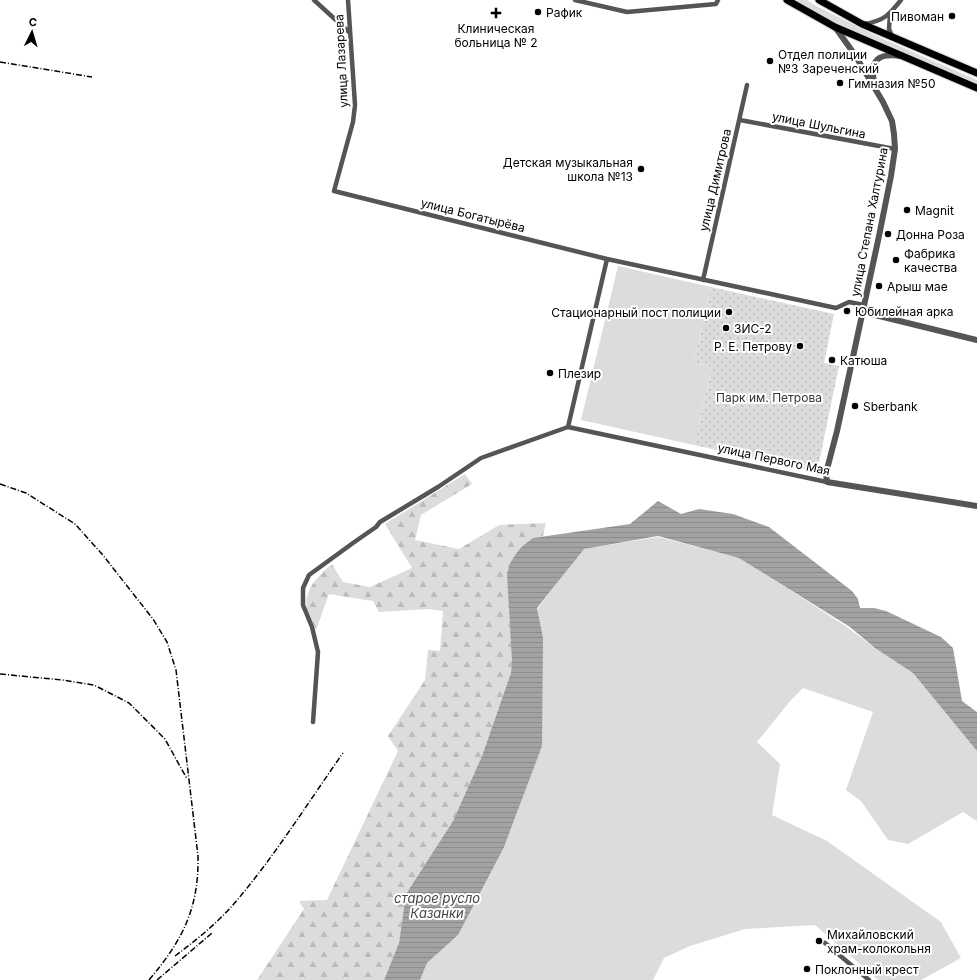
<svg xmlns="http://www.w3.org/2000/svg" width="977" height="980" viewBox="0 0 977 980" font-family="Inter,sans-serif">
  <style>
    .green { fill: #dcdcdc }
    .forest { fill: url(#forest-firs) }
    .park { fill: url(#park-dots) }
    .water { fill: url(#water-rules) }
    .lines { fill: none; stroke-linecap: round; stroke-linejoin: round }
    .primary-casing { stroke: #dbdbdb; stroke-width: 9 }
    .minor { stroke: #555; stroke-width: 4.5 }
    .tertiary { stroke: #555; stroke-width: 6 }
    .primary { stroke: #000; stroke-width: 7 }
    .rail { stroke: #000; stroke-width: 1.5; stroke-dasharray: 6 2 1 2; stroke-linecap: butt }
    .poi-dot { fill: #000; stroke: #fff; stroke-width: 1.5 }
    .labels { text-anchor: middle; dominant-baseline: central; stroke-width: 4; stroke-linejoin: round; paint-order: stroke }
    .poi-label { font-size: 12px; fill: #000; stroke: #fff; text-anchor: start }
    .street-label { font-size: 12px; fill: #000; stroke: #fff }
    .park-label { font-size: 12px; fill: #333; stroke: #fff }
    .water-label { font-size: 13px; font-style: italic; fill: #444; stroke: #fff }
  </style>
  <defs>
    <pattern id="forest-firs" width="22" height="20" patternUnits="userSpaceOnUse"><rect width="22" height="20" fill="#dcdcdc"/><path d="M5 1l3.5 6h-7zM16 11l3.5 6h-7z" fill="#bbb"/></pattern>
    <pattern id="park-dots" width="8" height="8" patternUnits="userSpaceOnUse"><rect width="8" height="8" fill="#dcdcdc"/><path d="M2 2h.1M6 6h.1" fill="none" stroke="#bbb" stroke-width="1.8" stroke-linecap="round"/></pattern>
    <pattern id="water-rules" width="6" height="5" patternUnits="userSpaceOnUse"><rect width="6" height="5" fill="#a3a3a3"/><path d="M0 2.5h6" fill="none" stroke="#8b8b8b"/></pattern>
  </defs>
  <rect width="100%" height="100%" fill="#fff"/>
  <path class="green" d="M794 0H807L816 6 881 38 977 80V84C916 58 851 34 794 0Z
    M618 266 711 287 694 362 712 367 694 445 581 420Z
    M658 537 740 558 844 625 875 648 913 673 977 751V821L963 812 908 844 888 840 861 801 846 790 873 712 803 688 791 700 757 742 780 764 772 815 827 841 941 922 961 958 921 980H878L815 925 745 929 690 946 664 958 653 980H420L427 963 458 935 542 746 538 608 583 549Z"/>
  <path class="forest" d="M465 474 472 484 421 515 415 540 459 549 499 525 546 523 543 536 533 538 524 544 511 673 482 756 453 821 406 894 399 943 384 980H257L304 909 299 901 327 900 398 751 388 736 425 680 428 650 440 651 443 611 428 609 379 612 373 601 329 594 316 630C314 624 308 616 307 609 303 590 319 575 332 564L343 582 370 587 412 568 385 524Z"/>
  <path class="park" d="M711 287 834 314 824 363 839 366 817 472 694 445 712 367 694 362Z"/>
  <path class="water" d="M658 501 681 514 699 509 733 514 769 527 852 591 858 599 860 608H874L886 611 941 637 953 648 962 701 977 712V751L913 673 875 648 850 627 739 558 658 536 584 549 537 608 543 638 542 746 504 847 458 935 427 963 420 980H384L399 943 406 894 453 821 482 756 511 673 512 660 507 574C511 558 519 547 533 538L630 524Z"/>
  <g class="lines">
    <g class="primary-casing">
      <path id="primary" d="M787 0 835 27 977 88
        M819 0 862 24 977 73"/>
    </g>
    <path class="minor" d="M314 0 349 32
      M348 0 355 105 353 122 334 191 607 259 836 308 849 302 864 305
      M575 0 627 12 716 4 718 0
      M890 14 889 29 892 36
      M864 24C884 21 889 15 901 0
      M740 120 895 149
      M703 280 747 85
      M568 427 827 482
      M568 427 607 259
      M313 722 318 652 312 627 303 605V588L309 575 353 543 376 527 380 522 438 487 481 458 568 427
      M825 943 869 980"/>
    <path class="tertiary" d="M835 27 855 55 883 102 892 121 894 134 895 149 891 176 879 236 837 431 826 473 827 482 977 506
      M874 82C870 60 878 53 900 56
      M863 312 977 340"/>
    <use href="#primary" class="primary"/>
    <path class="rail" d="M0 62 92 77
      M0 484 26 493 75 524 102 554 153 619 167 642 176 670 198 856C199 909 182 941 149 980
      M0 674 62 680 94 685 129 703 165 739 187 779
      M175 956C195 941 215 925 232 906 273 859 307 804 343 753
      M157 980 212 933"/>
  </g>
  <g class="poi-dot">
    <circle cx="538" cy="12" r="4"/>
    <path d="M494 7h4v4h4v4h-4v4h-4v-4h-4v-4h4z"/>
    <circle cx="952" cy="16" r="4"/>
    <circle cx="770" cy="61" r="4"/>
    <circle cx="840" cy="83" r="4"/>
    <circle cx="641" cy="169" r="4"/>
    <circle cx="907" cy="210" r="4"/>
    <circle cx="888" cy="234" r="4"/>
    <circle cx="896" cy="260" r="4"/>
    <circle cx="879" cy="286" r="4"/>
    <circle cx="847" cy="311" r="4"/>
    <circle cx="729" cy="312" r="4"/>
    <circle cx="726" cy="328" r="4"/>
    <circle cx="800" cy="346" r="4"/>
    <circle cx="832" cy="360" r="4"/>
    <circle cx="550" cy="373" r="4"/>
    <circle cx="855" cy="406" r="4"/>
    <circle cx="819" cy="941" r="4"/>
    <circle cx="807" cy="969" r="4"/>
  </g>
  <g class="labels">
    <g class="poi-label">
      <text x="546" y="12">Рафик</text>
      <text x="944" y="16" text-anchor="end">Пивоман</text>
      <text x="496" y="28" text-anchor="middle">Клиническая<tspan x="496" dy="14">больница № 2</tspan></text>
      <text x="778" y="54">Отдел полиции<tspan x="778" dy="14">№3 Зареченский</tspan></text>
      <text x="848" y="83">Гимназия №50</text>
      <text x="633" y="162" text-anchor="end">Детская музыкальная<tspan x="633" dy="14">школа №13</tspan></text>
      <text x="915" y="210">Magnit</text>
      <text x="896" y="234">Донна Роза</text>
      <text x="904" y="253">Фабрика<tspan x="904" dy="14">качества</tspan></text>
      <text x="887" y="286">Арыш мае</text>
      <text x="855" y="311">Юбилейная арка</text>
      <text x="721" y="312" text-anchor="end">Стационарный пост полиции</text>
      <text x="734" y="328">ЗИС-2</text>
      <text x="792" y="346" text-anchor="end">Р. Е. Петрову</text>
      <text x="840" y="360">Катюша</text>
      <text x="558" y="373">Плезир</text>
      <text x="863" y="406">Sberbank</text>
      <text x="827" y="934">Михайловский<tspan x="827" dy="14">храм-колокольня</tspan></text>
      <text x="815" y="969">Поклонный крест</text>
    </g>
    <g class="street-label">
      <text transform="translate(341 61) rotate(-93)">улица Лазарева</text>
      <text transform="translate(819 125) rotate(11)">улица Шульгина</text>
      <text transform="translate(715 180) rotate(-77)">улица Димитрова</text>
      <text transform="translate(473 215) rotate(14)">улица Богатырёва</text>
      <text transform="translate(869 222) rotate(-79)">улица Степана Халтурина</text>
      <text transform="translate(774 459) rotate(12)">улица Первого Мая</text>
    </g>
    <g class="park-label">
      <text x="769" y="397">Парк им. Петрова</text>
    </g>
    <g class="water-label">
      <text x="437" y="898">старое русло<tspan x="437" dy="15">Казанки</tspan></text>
    </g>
  </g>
  <g transform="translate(32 32) rotate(5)" stroke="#ffffff" stroke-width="3" paint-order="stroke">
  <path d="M0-3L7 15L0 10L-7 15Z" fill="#000000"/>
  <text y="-6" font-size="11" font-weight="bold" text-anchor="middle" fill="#000000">С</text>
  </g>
</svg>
